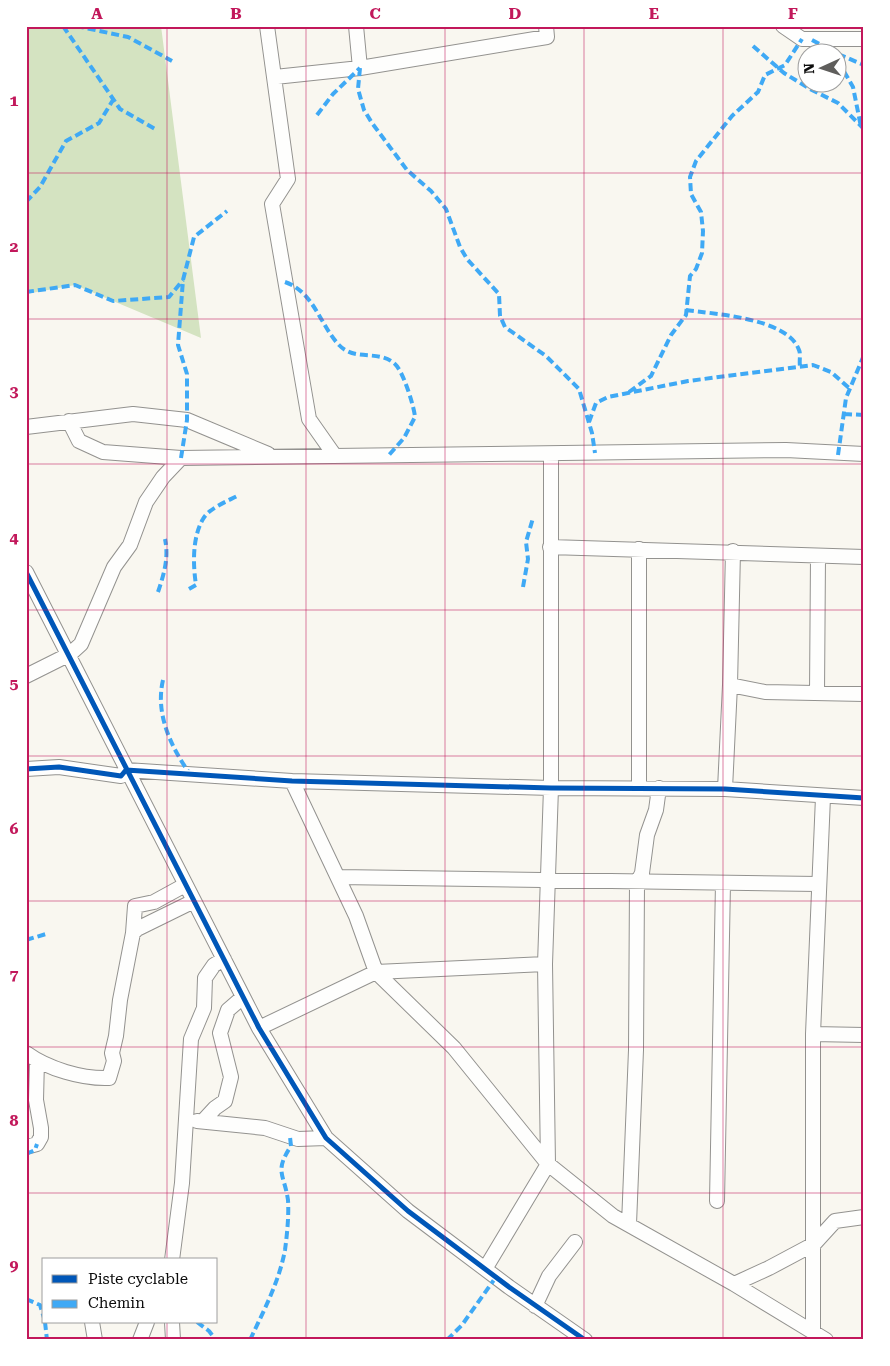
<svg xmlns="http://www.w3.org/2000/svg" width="890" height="1366" viewBox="0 0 890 1366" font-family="'Roboto Serif',serif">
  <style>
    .forest { fill: #d4e3c1 }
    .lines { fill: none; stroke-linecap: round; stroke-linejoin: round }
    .minor-casing { stroke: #93928f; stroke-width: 16 }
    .minor { stroke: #fefefd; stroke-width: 14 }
    .quiet { stroke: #3fa9f5; stroke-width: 4; stroke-dasharray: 8 4; stroke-linecap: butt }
    .cycleway-casing { stroke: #fff; stroke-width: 8 }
    .cycleway { stroke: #0057b8; stroke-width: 5 }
    .grid { fill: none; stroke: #c2185b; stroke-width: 1; stroke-opacity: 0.55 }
    .neatline { fill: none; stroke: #c2185b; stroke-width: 2 }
    .grid-label { font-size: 16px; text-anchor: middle; font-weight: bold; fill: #c2185b }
  </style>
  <rect width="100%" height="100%" fill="#f9f7f0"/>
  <path class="forest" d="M26 26H161L201 338 75 285 26 294Z"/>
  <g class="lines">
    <g class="minor-casing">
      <path id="minor" d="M267 26 288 179 272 204 309 419 335 456
        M356 26 360 68
        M783 26 802 39H864
        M275 77 360 68 547 37 546 26
        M69 421 79 441 103 452 181 458 786 450 864 454
        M26 427 133 414 187 420 268 454
        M550 547 864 557
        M26 572 259 1028 326 1138 408 1211 509 1287 585 1340
        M26 676 70 654 81 644 114 567 130 545 146 502 163 477 181 458
        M730 685 765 692 864 694
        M817 693 818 557
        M26 769 59 767 121 776 126 770 292 781 551 788 725 789 864 798
        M639 788V549
        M725 789 730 685 733 551
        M338 877 818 884
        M133 933 135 906 154 902 185 885
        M545 964 376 972 454 1048 548 1164 613 1216 734 1284 769 1268 814 1244 835 1221 864 1217
        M259 1028 376 972 356 916 292 781
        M813 1034 864 1035
        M26 1053C48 1069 82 1079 109 1078L114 1061 112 1053 116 1036 120 1000 133 933 137 929 194 901
        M197 1121 265 1128 298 1139 326 1138
        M203 1121 215 1108 225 1101 231 1077 220 1033 228 1010 243 997
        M26 1147 37 1144 41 1137V1128L36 1100 37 1060
        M717 1201 723 883
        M629 1224 636 1050 637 883 642 873 647 835 656 810 659 788
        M172 1260 182 1183 191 1039 204 1008 205 978 214 965 224 959
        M485 1269 548 1164 545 964 551 788V454
        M734 1284 826 1340
        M535 1306 549 1276 575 1242
        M92 1322 95 1340
        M172 1322 173 1340
        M140 1340 147 1322
        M813 1340V1034L823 797"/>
    </g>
    <use href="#minor" class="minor"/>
    <path class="quiet" d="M63 26 120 109 157 130
      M76 26 128 37 172 61
      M812 40 834 52
      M753 46 784 73 810 89 838 103 864 129
      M838 54 864 65
      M838 61 853 87 861 127
      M360 68 358 89 364 110 372 123 407 170 431 191 446 209 460 247 467 259 499 294 500 316 505 327 546 356 579 389 592 433 595 453
      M317 115 333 94 360 68
      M26 202 40 187 66 141 99 123 113 100
      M285 282C314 292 320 325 339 345 355 362 379 349 395 364 403 371 414 406 415 417L404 438 389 455
      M26 292 75 285 113 301 169 297 183 280
      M686 310C714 314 788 318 799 350 801 354 799 361 800 366
      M629 392 651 376 671 335 686 315 690 276 696 269 702 253 703 231 701 212 691 194 690 177 696 161 732 116 758 92 765 75 785 65 802 39
      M844 414 864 415
      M589 422 596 403 608 397 688 381 813 365 831 372 849 388
      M838 455 846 398 864 355
      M181 458 187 420V374L178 345 183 280 194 237 227 211
      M523 587 528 559 526 542 533 518
      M189 589 196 585C193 565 192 538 203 519 209 508 228 501 239 495
      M158 592C164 574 169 558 165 539
      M163 680C155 714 171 747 190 774
      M26 940 46 934
      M863 1035 864 1034
      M26 1154 35 1150 37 1144
      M26 1299 40 1305 44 1318
      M45 1322 47 1340
      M197 1322 209 1331 216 1340
      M250 1340C264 1310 279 1282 285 1250 287 1235 289 1216 288 1200 284 1173 274 1172 291 1146L290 1137
      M447 1340 462 1325 496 1277"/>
    <g class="cycleway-casing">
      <path id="cycleway" d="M26 572 259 1028 326 1138 408 1211 509 1287 585 1340
        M26 769 59 767 121 776 126 770 292 781 551 788 725 789 864 798"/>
    </g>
    <use href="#cycleway" class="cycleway"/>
  </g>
  <path class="grid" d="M167 26V1260M306 26V1340M445 26V1340M584 26V1340M723 26V1340M26 173H864M26 319H864M26 464H864M26 610H864M26 756H864M26 901H864M26 1047H864M26 1193H864M167 1322V1340"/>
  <rect width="890" height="1366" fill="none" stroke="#ffffff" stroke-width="55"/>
  <rect x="42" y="1258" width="175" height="65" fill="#ffffff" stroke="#9e9e9e"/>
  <rect x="52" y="1275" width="25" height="8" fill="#0057b8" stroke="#9e9e9e"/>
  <text x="88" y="1284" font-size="15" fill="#0c0c0c">Piste cyclable</text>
  <rect x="52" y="1300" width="25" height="8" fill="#3fa9f5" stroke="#9e9e9e"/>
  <text x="88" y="1308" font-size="15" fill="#0c0c0c">Chemin</text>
  <g transform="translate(822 68) rotate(267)"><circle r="24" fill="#ffffff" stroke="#9e9e9e"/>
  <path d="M0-4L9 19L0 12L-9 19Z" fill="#5f5e5c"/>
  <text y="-8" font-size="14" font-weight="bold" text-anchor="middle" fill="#0c0c0c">N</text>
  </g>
  <rect x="28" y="28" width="834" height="1310" class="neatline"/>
  <g class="grid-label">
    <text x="97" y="19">A</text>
    <text x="236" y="19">B</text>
    <text x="375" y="19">C</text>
    <text x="515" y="19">D</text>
    <text x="654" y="19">E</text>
    <text x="793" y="19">F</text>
    <text x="14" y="106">1</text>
    <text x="14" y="252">2</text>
    <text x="14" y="397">3</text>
    <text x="14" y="543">4</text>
    <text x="14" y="689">5</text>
    <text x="14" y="834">6</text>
    <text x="14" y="980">7</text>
    <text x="14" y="1126">8</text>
    <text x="14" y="1271">9</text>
  </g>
</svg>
